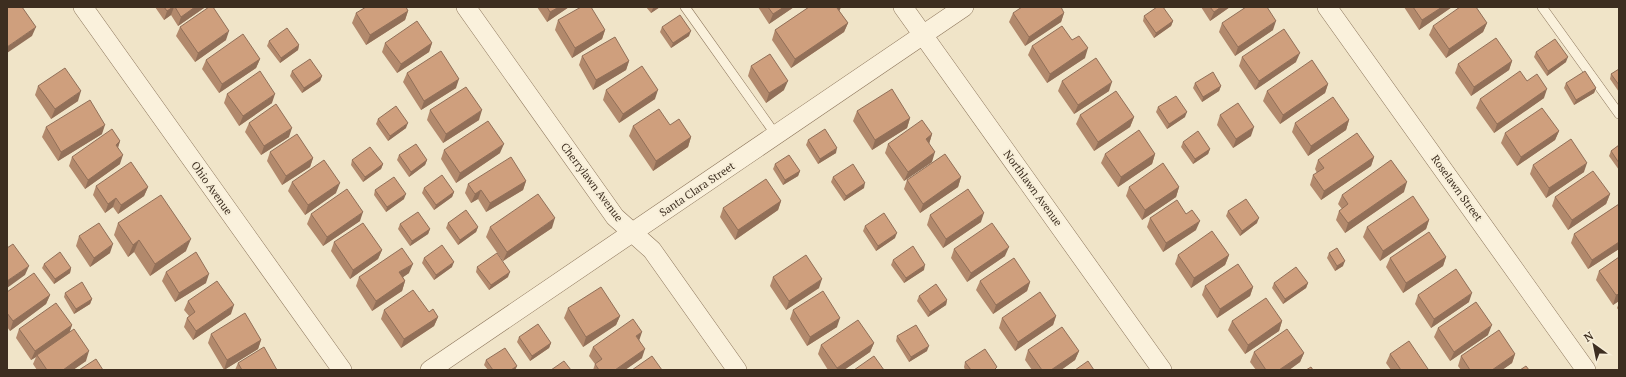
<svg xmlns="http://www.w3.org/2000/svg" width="1626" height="377" viewBox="0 0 1626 377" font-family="'PT Serif',serif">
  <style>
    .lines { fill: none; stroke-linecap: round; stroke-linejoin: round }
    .lane-casing { stroke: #8d765c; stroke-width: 10 }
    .street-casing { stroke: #8d765c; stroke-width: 20 }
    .lane { stroke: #faf1dc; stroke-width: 9 }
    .street { stroke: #faf1dc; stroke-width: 19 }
    .wall { fill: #b2896c }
    .shaded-wall { fill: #916f58 }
    .building { fill: #cf9f7d; stroke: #916f58 }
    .labels { text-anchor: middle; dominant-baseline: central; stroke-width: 4; stroke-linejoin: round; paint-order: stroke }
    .street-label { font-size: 11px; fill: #3d2e20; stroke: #f7eed8 }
  </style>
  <rect width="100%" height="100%" fill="#f0e4c8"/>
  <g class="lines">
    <g class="lane-casing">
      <path id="lane" d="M685 7 776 135
        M1542 7 1619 114"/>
    </g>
    <g class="street-casing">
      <path id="street" d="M83 7 342 370
        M466 7 615 217 652 250 737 370
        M903 7 1162 370
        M1327 7 1586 370
        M430 370 964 7"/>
    </g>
    <use href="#lane" class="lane"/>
    <use href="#street" class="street"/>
  </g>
  <path class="wall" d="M155 7H204V8L178 26 171 15 164 20Z
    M537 7H569L547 22Z
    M646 7H660L651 13Z
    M758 7H794L769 24Z
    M809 7H841L839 11 848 23 844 32 791 68 772 40 775 30Z
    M1201 7H1230L1210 21Z
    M1404 7H1452L1419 30Z
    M408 11 405 20 366 45 352 23 356 13Z
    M1013 13H1064L1061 22 1025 46 1009 22Z
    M1144 16 1173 21 1171 26 1154 38 1143 21Z
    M558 20 605 30 602 39 572 58 555 30Z
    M1222 23 1273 30 1235 56 1219 32Z
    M1487 23 1483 32 1446 58 1429 35 1433 26Z
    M180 27 226 40 195 62 176 36Z
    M662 27 689 36 671 48 660 32Z
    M1072 40 1085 58 1047 83 1028 55 1032 46Z
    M269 41 299 45 298 50 280 63 267 46Z
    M385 43H432L429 52 397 73 382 52Z
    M1536 52 1566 62 1547 76 1534 57Z
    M582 56 629 61 626 70 593 90 579 65Z
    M1242 57 1296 62 1255 90 1239 66Z
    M260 59 256 68 219 93 202 69 206 60Z
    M1512 61 1509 70 1471 96 1455 73 1458 64Z
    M751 66 784 90 766 103 748 76Z
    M1619 69V92L1610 79 1611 74Z
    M292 71 322 76 320 81 302 93 290 76Z
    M407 73 456 88 421 110 403 82Z
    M1062 81 1109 91 1074 114 1058 91Z
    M1527 81 1544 98 1494 133 1476 108 1480 99Z
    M1195 83 1221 86 1219 91 1202 102 1193 88Z
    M1566 83 1596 88 1594 93 1574 105 1564 88Z
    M1328 84 1325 93 1280 124 1263 101 1267 91Z
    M38 86 78 101 51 119 35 95Z
    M606 90 655 99 619 123 603 100Z
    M227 94 272 103 239 126 224 103Z
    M1158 107 1185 117 1167 129 1156 112Z
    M430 110 479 120 443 143 427 120Z
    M857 111 910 118 907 128 872 150 853 121Z
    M1080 115 1134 117 1130 127 1094 151 1076 124Z
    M1220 115 1251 136 1233 148 1217 125Z
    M378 119 406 128 388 141 376 124Z
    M1349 120 1346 130 1308 156 1292 132 1295 123Z
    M249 123 289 137 261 155 245 132Z
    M670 125 691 137 688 147 653 171 629 136 633 126Z
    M46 127 102 134 58 161 42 137Z
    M1559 131 1555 140 1517 166 1501 143 1505 133Z
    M932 134 929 144 932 162 904 181 885 153 888 144Z
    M808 140 836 153 818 164 806 145Z
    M120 141 118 148 120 164 85 189 69 166 72 157Z
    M1183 142 1210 149 1208 154 1193 164 1181 147Z
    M1619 145V170L1609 156 1611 151Z
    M444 150 500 153 456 183 441 159Z
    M270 152 313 158 310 167 282 185 267 161Z
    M1105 154H1155L1152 164 1118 187 1101 163Z
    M399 155 427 160 425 165 409 177 397 160Z
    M1374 157 1371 166 1321 200 1310 185 1313 175 1317 173 1315 169 1318 160Z
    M352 160 383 164 381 169 363 182 351 165Z
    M775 164 800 171 798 176 783 185 773 169Z
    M1533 165 1584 172 1546 198 1530 174Z
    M833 177 864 188 844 201 831 182Z
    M961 177 958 187 920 213 904 189 907 180Z
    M526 181 523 190 486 212 478 199 471 203 465 193 468 184Z
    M292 182 336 193 305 215 288 191Z
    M96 186 148 187 144 196 118 214 113 207 105 213 93 195Z
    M1129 187H1179L1176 197 1142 220 1126 196Z
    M424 188 454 192 452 197 434 210 422 193Z
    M375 190 404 199 386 212 374 195Z
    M1404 192 1345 233 1336 220 1339 211 1342 209 1338 204 1342 195Z
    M1610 194 1606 204 1568 230 1552 206 1555 197Z
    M781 201 778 210 735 240 720 217 723 208Z
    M1619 204V249L1588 269 1571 243 1574 234Z
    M1228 211 1257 223 1240 236 1226 216Z
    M311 214 360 221 323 246 307 224Z
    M930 215 981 222 943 248 927 225Z
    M1150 218 1196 230 1163 252 1147 227Z
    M1429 220 1426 229 1380 261 1363 237 1367 227Z
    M118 223 186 251 150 276 134 252 128 257 114 235Z
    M448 223 478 227 476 232 458 245 446 228Z
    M400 224 430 229 428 234 410 246 398 229Z
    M865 226 895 238 876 251 863 231Z
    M490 227 552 228 503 261 486 237Z
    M79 236 110 253 90 267 76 246Z
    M334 242 382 250 378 259 350 279 331 251Z
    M954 249 1005 256 967 282 951 258Z
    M1329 253 1343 266 1335 271 1327 258Z
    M1178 255H1229L1225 265 1191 288 1175 264Z
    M1446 257 1443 266 1403 293 1386 267 1390 258Z
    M1619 257V301L1613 305 1596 280 1599 271Z
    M424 258 452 267 434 280 422 263Z
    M893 260 924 270 904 283 891 265Z
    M44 264 71 268 70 273 54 284 42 268Z
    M477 267 508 277 489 290 476 272Z
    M166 272 206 283 175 302 162 281Z
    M409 273 403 277 405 281 402 291 372 311 356 286 359 277Z
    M773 277 819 288 786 310 770 286Z
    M980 281 1030 282 1027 291 993 314 976 290Z
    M1274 283H1308L1306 288 1283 304 1272 288Z
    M1205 286 1253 287 1250 296 1217 318 1202 295Z
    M7 292 50 295 46 304 10 331 7 327Z
    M65 293 92 299 90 304 74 314 64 297Z
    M1418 295 1469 302 1431 328 1415 304Z
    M919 296 947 300 946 305 928 317 917 301Z
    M188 301 231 314 193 340 184 327 187 318 189 316 184 310Z
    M1619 303V311L1617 308Z
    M568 308 620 316 616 325 583 347 564 318Z
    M384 310 429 312 438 317 434 326 401 348 381 319Z
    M793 310 837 327 807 346 790 319Z
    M1056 316 1053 325 1015 351 999 328 1002 318Z
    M1232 321H1282L1279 331 1245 354 1228 330Z
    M72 325 69 332 86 361 73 370H37L33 364 36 357 31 360 16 338 19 329Z
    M1438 328 1488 335 1450 361 1434 337Z
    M211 334 261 340 258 349 224 370 208 343Z
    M897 336 927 351 909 362 896 341Z
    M519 337 551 343 549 348 530 361 517 342Z
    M639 340 642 358 625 370H593L595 364 589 356 593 347Z
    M874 343 870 352 844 370H828L818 354 821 345Z
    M1028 350 1079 351 1075 360 1061 370H1032L1025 360Z
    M1254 352 1304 353 1300 362 1289 370H1256L1250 362Z
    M1390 354 1427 370H1391L1386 363Z
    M1515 354 1512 363 1502 370H1461L1458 366 1461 356Z
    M486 360 517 366 515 370H488L484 365Z
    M965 362 996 370H965L964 367Z
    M238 363 277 370H235Z"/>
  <path class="shaded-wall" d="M173 7H174L171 15 164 20 167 11Z
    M195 7H204V8L178 26 181 17Z
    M559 7H569L547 22 550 12Z
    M655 7H660L651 13 653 8Z
    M784 7H794L769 24 773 14Z
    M838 7H841L838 14 837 8Z
    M1221 7H1230L1210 21 1214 12Z
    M1442 7H1452L1419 30 1422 20Z
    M408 11 405 20 366 45 370 35Z
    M1064 13 1061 22 1025 46 1029 37Z
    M1173 21 1171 26 1154 38 1156 33Z
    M1276 21 1273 30 1235 56 1238 47Z
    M848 23 844 32 791 68 795 59Z
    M1487 23 1483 32 1446 58 1449 49Z
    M36 27 32 36 7 53V47Z
    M605 30 602 39 572 58 575 48Z
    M229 31 226 40 195 62 198 53Z
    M691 31 689 36 671 48 673 43Z
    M432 43 429 52 397 73 401 64Z
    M299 45 298 50 280 63 281 58Z
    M1088 48 1085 58 1047 83 1050 74Z
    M1300 53 1296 62 1255 90 1259 81Z
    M1568 57 1566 62 1547 76 1548 71Z
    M260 59 256 68 219 93 222 84Z
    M629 61 626 70 593 90 596 80Z
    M1512 61 1509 70 1471 96 1474 87Z
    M322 76 320 81 302 93 304 88Z
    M459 79 456 88 421 110 424 101Z
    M788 81 784 90 766 103 769 93Z
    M1112 82 1109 91 1074 114 1078 105Z
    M1328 84 1325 93 1280 124 1283 115Z
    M1221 86 1219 91 1202 102 1203 97Z
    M1596 88 1594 93 1574 105 1576 100Z
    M1547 89 1544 98 1494 133 1497 124Z
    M658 90 655 99 619 123 623 114Z
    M81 91 78 101 51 119 55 109Z
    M275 94 272 103 239 126 243 116Z
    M482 110 479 120 443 143 446 134Z
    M1187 112 1185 117 1167 129 1169 124Z
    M1134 117 1130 127 1094 151 1098 142Z
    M910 118 907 128 872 150 875 140Z
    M1349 120 1346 130 1308 156 1311 146Z
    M408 123 406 128 388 141 390 136Z
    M105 125 102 134 58 161 61 152Z
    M1254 127 1251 136 1233 148 1236 139Z
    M292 128 289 137 261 155 264 146Z
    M1559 131 1555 140 1517 166 1521 157Z
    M932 134 929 144 926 139Z
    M691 137 688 147 653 171 656 161Z
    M120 141 117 150 116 145Z
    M504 144 500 153 456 183 460 173Z
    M837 148 836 153 818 164 820 159Z
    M1210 149 1208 154 1193 164 1195 159Z
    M935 152 932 162 904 181 908 172Z
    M1155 154 1152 164 1118 187 1121 177Z
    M123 155 120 164 85 189 88 180Z
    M1374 157 1371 166 1321 200 1324 191Z
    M313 158 310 167 282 185 286 176Z
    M427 160 425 165 409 177 411 172Z
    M1587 163 1584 172 1546 198 1549 188Z
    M383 164 381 169 363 182 365 177Z
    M800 171 798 176 783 185 785 180Z
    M961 177 958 187 920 213 923 204Z
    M526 181 523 190 486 212 490 203Z
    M1407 182 1404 192 1345 233 1348 223Z
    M340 183 336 193 305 215 308 205Z
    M865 183 864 188 844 201 846 196Z
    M148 187 144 196 118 214 121 205Z
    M1179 187 1176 197 1142 220 1145 210Z
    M481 190 478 199 471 203 475 194Z
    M454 192 452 197 434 210 436 205Z
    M406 194 404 199 386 212 387 207Z
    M1610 194 1606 204 1568 230 1572 220Z
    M116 198 113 207 105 213 108 204Z
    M781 201 778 210 735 240 738 230Z
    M363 212 360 221 323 246 327 237Z
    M984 213 981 222 943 248 946 239Z
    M555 218 552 228 503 261 507 252Z
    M1259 218 1257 223 1240 236 1242 231Z
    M1429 220 1426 229 1380 261 1383 251Z
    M1200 221 1196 230 1163 252 1166 243Z
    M478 227 476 232 458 245 460 240Z
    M430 229 428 234 410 246 412 241Z
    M897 233 895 238 876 251 878 246Z
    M191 239 186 251 150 276 155 264Z
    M139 240 134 252 128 257 133 245Z
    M1619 242V249L1588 269 1592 260Z
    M113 244 110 253 90 267 94 258Z
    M1009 247 1005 256 967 282 971 273Z
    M382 250 378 259 350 279 353 270Z
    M1229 255 1225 265 1191 288 1194 278Z
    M1446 257 1443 266 1403 293 1406 283Z
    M1345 261 1343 266 1335 271 1337 266Z
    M454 262 452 267 434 280 436 275Z
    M413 264 409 273 396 282 399 272Z
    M925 265 924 270 904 283 906 278Z
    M29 266 25 275 7 288V281Z
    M71 268 70 273 54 284 55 279Z
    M510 272 508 277 489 290 491 285Z
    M209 274 206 283 175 302 179 293Z
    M822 279 819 288 786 310 789 301Z
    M405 281 402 291 372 311 376 301Z
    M1030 282 1027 291 993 314 996 305Z
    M1308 283 1306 288 1283 304 1285 299Z
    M1253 287 1250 296 1217 318 1220 309Z
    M1472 293 1469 302 1431 328 1434 319Z
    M1619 294V301L1613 305 1616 295Z
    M50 295 46 304 10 331 13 321Z
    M92 299 90 304 74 314 76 309Z
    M947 300 946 305 928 317 930 312Z
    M234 305 231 314 193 340 196 331Z
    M620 316 616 325 583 347 586 337Z
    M1056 316 1053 325 1015 351 1018 342Z
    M438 317 434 326 401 348 404 339Z
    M840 318 837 327 807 346 810 337Z
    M1282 321 1279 331 1245 354 1248 345Z
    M72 325 69 334 37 355 36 357 31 360 35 351Z
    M1492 325 1488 335 1450 361 1454 352Z
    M642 332 639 341 636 336Z
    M261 340 258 349 224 370 227 360Z
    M551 343 549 348 530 361 532 356Z
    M874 343 870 352 844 370H836L837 368Z
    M929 346 927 351 909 362 911 357Z
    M645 349 642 358 625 370H615Z
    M89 351 86 361 73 370H63Z
    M1079 351 1075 360 1061 370H1051Z
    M1304 353 1300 362 1289 370H1279Z
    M1515 354 1512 363 1502 370H1492Z
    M517 366 515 370H511Z"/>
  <path class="building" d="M8 7H22L36 27 7 47V8Z
    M164 7H173L167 11Z
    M175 7H195L181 17Z
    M209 7H213L229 31 198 53 180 27Z
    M366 7H406L408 11 370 35 356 13Z
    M547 7H559L550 12Z
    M581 7H591L605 30 575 48 558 20Z
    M768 7H784L773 14Z
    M809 7H838L837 8 848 23 795 59 775 30Z
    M1022 7H1061L1064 13 1029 37 1013 13Z
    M1157 7H1163L1173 21 1156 33 1144 16Z
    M1210 7H1221L1214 12Z
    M1246 7H1267L1276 21 1238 47 1222 23Z
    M1413 7H1442L1422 20Z
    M1460 7H1476L1487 23 1449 49 1433 26Z
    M680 15 691 31 673 43 662 27Z
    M417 21 432 43 401 64 385 43Z
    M1062 26 1072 40 1079 36 1088 48 1050 74 1032 46Z
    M287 28 299 45 281 58 269 41Z
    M1284 29 1300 53 1259 81 1242 57Z
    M243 34 260 59 222 84 206 60Z
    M615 37 629 61 596 80 582 56Z
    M1496 38 1512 61 1474 87 1458 64Z
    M1555 39 1568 57 1548 71 1536 52Z
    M441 51 459 79 424 101 407 73Z
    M770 54 788 81 769 93 751 66Z
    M1096 58 1112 82 1078 105 1062 81Z
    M310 59 322 76 304 88 292 71Z
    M1312 60 1328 84 1283 115 1267 91Z
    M642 66 658 90 623 114 606 90Z
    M65 68 81 91 55 109 38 86Z
    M1619 69V85L1611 74Z
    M260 71 275 94 243 116 227 94Z
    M1520 71 1527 81 1537 74 1547 89 1497 124 1480 99Z
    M1585 71 1596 88 1576 100 1566 83Z
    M1213 72 1221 86 1203 97 1195 83Z
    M466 87 482 110 446 134 430 110Z
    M892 89 910 118 875 140 857 111Z
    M1116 91 1134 117 1098 142 1080 115Z
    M1176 96 1187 112 1169 124 1158 107Z
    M1333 97 1349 120 1311 146 1295 123Z
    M90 100 105 125 61 152 46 127Z
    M1238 103 1254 127 1236 139 1220 115Z
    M276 104 292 128 264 146 249 123Z
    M396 106 408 123 390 136 378 119Z
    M1542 108 1559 131 1521 157 1505 133Z
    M659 109 670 125 679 119 691 137 656 161 633 126Z
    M922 120 932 134 926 139 935 152 908 172 888 144Z
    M488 121 504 144 460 173 444 150Z
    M112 129 120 141 116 145 123 155 88 180 72 157Z
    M825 129 837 148 820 159 808 140Z
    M1139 130 1155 154 1121 177 1105 154Z
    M1198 131 1210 149 1195 159 1183 142Z
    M1357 133 1374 157 1324 191 1313 175 1324 168 1318 160Z
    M297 134 313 158 286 176 270 152Z
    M1571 139 1587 163 1549 188 1533 165Z
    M416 144 427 160 411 172 399 155Z
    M1619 145V163L1611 151Z
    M370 147 383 164 365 177 352 160Z
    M945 154 961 177 923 204 907 180Z
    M789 155 800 171 785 180 775 164Z
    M511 157 526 181 490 203 481 190 475 194 468 184Z
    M324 160 340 183 308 205 292 182Z
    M1391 160 1407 182 1348 223 1339 211 1348 204 1342 195Z
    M131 162 148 187 121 205 116 198 108 204 96 186Z
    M1163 163 1179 187 1145 210 1129 187Z
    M853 164 865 183 846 196 833 177Z
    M1593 171 1610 194 1572 220 1555 197Z
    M442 175 454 192 436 205 424 188Z
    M394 177 406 194 387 207 375 190Z
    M766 179 781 201 738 230 723 208Z
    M347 189 363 212 327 237 311 214Z
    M968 189 984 213 946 239 930 215Z
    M538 194 555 218 507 252 490 227Z
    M161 195 191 239 155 264 139 240 133 245 118 223Z
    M1413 196 1429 220 1383 251 1367 227Z
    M1246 199 1259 218 1242 231 1228 211Z
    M1177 200 1186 214 1192 210 1200 221 1166 243 1150 218Z
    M1619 204V242L1592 260 1574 234Z
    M466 210 478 227 460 240 448 223Z
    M418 212 430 229 412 241 400 224Z
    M884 213 897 233 878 246 865 226Z
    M99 223 113 244 94 258 79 236Z
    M363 223 382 250 353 270 334 242Z
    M992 223 1009 247 971 273 954 249Z
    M1212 231 1229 255 1194 278 1178 255Z
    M1429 232 1446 257 1406 283 1390 258Z
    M13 244 29 266 7 281V248Z
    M442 245 454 262 436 275 424 258Z
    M913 246 925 265 906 278 893 260Z
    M402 248 413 264 399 272 405 281 376 301 359 277Z
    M1337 248 1345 261 1337 266 1329 253Z
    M60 252 71 268 55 279 44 264Z
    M196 252 209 274 179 293 166 272Z
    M497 253 510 272 491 285 477 267Z
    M806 255 822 279 789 301 773 277Z
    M1619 257V294L1616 295 1599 271Z
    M1014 258 1030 282 996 305 980 281Z
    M1238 264 1253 287 1220 309 1205 286Z
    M1296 267 1308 283 1285 299 1274 283Z
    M1456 269 1472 293 1434 319 1418 295Z
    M34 273 50 295 13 321 7 313V292Z
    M217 281 234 305 196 331 187 318 195 312 188 301Z
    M82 282 92 299 76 309 65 293Z
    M936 284 947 300 930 312 919 296Z
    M601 287 620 316 586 337 568 308Z
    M413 290 429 312 433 309 438 317 404 339 384 310Z
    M823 291 840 318 810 337 793 310Z
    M1040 292 1056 316 1018 342 1002 318Z
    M1266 298 1282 321 1248 345 1232 321Z
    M1476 302 1492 325 1454 352 1438 328Z
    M56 303 72 325 35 351 19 329Z
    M245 313 261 340 227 360 211 334Z
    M633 319 642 332 636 336 645 349 615 370H599L595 364 602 359 593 347Z
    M858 320 874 343 837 368 821 345Z
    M538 324 551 343 532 356 519 337Z
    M916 325 929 346 911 357 897 336Z
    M1062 327 1079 351 1051 370H1042L1028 350Z
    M74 329 89 351 63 370H47L37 355Z
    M1287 329 1304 353 1279 370H1266L1254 352Z
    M1499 330 1515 354 1492 370H1470L1461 356Z
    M1409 341 1428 369 1426 370H1401L1390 354Z
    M264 347 277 370H242L238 363Z
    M505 348 517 366 511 370H493L486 360Z
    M985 349 997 367 994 370H971L965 362Z
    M652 356 662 370H632Z
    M874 356 884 370H854Z
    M96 359 103 370H79Z
    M564 361 571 370H551Z
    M1088 361 1094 370H1075Z
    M1526 366 1529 370H1520Z
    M1311 367 1313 370H1306Z"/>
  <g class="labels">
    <g class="street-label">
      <text transform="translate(592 182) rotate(53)">Cherrylawn Avenue</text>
      <text transform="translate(212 188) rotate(55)">Ohio Avenue</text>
      <text transform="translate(1033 188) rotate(54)">Northlawn Avenue</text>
      <text transform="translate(1457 188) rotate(54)">Roselawn Street</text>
      <text transform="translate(697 189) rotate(-34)">Santa Clara Street</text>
    </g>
  </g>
  <rect width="1626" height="377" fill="none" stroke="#3d2e20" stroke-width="16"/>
  <g transform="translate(1594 345) rotate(327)" stroke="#f7eed8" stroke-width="3" paint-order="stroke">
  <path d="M0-3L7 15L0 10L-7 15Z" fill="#3d2e20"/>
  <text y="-6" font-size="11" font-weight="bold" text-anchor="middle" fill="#3d2e20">N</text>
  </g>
</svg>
